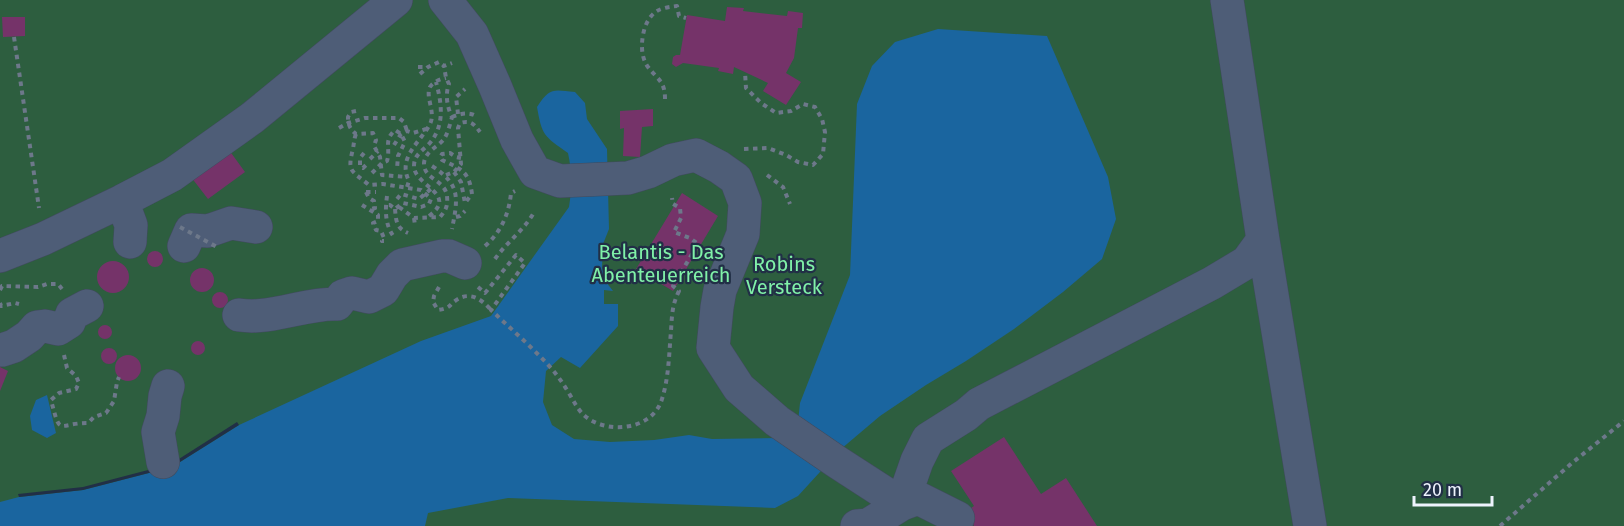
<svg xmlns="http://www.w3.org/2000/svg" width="1624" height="526" viewBox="0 0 1624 526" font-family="'Fira Sans',sans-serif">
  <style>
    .green { fill: #2d5e3f }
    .water { fill: #1a659f }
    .pier { fill: #212f46 }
    .building { fill: #753369 }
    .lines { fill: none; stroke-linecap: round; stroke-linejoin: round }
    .minor-casing { stroke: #414b5e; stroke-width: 34 }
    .path { stroke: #6d788a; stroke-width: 4; stroke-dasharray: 4.5 4.5; stroke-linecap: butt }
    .minor { stroke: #4e5d77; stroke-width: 33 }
    .path-bridge { stroke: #6d788a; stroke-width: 4; stroke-dasharray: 4.5 4.5; stroke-linecap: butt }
    .labels { text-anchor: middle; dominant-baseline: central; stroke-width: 4.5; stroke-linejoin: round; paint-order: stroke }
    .park-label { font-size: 20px; fill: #80f1a8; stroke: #212f46 }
  </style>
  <rect width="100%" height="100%" fill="#212f46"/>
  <path class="green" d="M0 0H1624V526H0Z"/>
  <path class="water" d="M938 29 1047 36 1108 177 1116 219 1102 259 1063 292 1014 329 966 361 926 385 880 416 841 449 798 496 775 508 508 498 428 513 425 526H0V502L19 497 83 490 172 467 239 425 421 341 491 316 569 207C572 188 572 171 568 153 544 136 542 136 537 107 550 87 553 90 575 92L585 103 587 119 607 149 609 229 603 244 602 268 606 282 613 291 604 290V304H618V326L580 368 561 357 546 371 543 402 552 425 574 439 610 442 654 440 689 435 712 439 779 438 798 422 800 403 850 275 857 104 872 66 895 42Z
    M47 395 56 433 47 438 32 430 30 416 36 400Z"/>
  <path class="pier" d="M237 422 239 425 172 467 83 490 19 497 18 494 83 487 171 464Z"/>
  <path class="building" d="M727 7 744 8 743 11 787 16 788 11 803 13 802 28H798L794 58 786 73 801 82 786 105 763 91 768 83 734 67 733 74 718 71 719 68 683 63 676 67 672 64 673 57 676 55H680L687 15 725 21Z
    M2 17H25V36L3 37Z
    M653 109V126L642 127 640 157 623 156 624 128 620 129V111Z
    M229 150 245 172 208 199 191 177Z
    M682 193 718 216 673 291 636 269Z
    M147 259a8 8 0 1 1 16 0a8 8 0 1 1-16 0Z
    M97 277a16 16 0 1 1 32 0a16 16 0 1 1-32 0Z
    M190 280a12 12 0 1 1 24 0a12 12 0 1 1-24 0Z
    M212 300a8 8 0 1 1 16 0a8 8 0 1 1-16 0Z
    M98 332a7 7 0 1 1 14 0a7 7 0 1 1-14 0Z
    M191 348a7 7 0 1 1 14 0a7 7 0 1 1-14 0Z
    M101 356a8 8 0 1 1 16 0a8 8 0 1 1-16 0Z
    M115 368a13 13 0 1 1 26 0a13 13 0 1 1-26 0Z
    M0 367 8 371 0 391Z
    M1004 437 1041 494 1066 478 1097 526H974L965 512 974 506 951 471Z"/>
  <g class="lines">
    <g class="minor-casing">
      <path id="minor" d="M445 0 472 34 495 86 517 140 535 172 560 181 628 178 648 172 673 160 696 155 719 167 736 179 745 203 743 234 720 290 717 307 713 348 739 388 777 421 837 462 902 504 868 525 857 526
        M1227 0 1263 240 1310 526
        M122 201 131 225 130 242
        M184 246 191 230 208 231 231 223 256 227
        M0 256 43 239 122 201 172 175 252 118 396 0
        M239 315C273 320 304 303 337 304L343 296 352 293 369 297 383 290 392 275 402 265 442 256H449L465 263
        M2 350 14 346 29 336 37 327 45 326 58 329 69 322 72 314 87 306
        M163 462 158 432 163 416 165 396 168 386
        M902 504 917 461 928 439 966 415 979 404 1212 283 1247 262 1263 240
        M902 504 918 498 958 518"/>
    </g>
    <path class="path" d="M14 37 39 208
      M418 67H427
      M420 74 428 67 439 62 444 66 452 63
      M665 99C665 81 658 80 648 67 640 56 641 40 645 27 652 10 660 8 677 6L679 16 686 18
      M356 111 351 112 348 117C348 125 350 129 356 134L373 133 376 140 374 146 380 157 382 175 407 177
      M458 114 456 97 465 89
      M452 117C459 114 467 112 474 115
      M339 128 348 123 365 118H399L404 122 407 131
      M356 134C354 139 354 143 353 149 347 172 351 170 369 185L383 184 421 190 431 199 429 204 421 207 403 203 395 209 390 205H386
      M394 145 401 134 407 131 413 133 426 129
      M744 149 768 148 786 155 798 162 813 165 823 154 825 132 822 119 815 107 803 104 791 111 776 113 761 103 746 88 745 72
      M364 153 360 158V167L363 168 367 164
      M370 159 378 151
      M432 166C461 185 458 198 452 229
      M454 172 461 182 465 203 472 194C469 171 461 169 442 160L440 157 442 154 450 153 456 157 461 158
      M372 173 382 163 387 161C391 148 383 141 395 130L401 134 405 142 398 156 397 169
      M446 175 454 172 461 164 458 128 460 123C471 120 474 124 480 132
      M767 175 783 187 790 204
      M407 187 409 181C397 157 420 143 430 124 436 112 425 97 430 87 433 82 440 79 446 78
      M366 192 369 198 374 201 375 208 371 209
      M366 192H376
      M387 196C385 211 385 225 394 237
      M397 199 401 194 419 199 432 188
      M362 205 378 215V221L373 223 376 230 381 231 384 238 382 241H384
      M399 207 414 218 440 217C446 210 448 206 447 196 445 180 424 179 424 164 424 152 438 147 444 139 448 133 450 124 452 117 447 107 445 94 449 84L446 78 444 66
      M395 209C396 220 396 228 408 233
      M429 216C459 194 414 186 414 166 414 155 422 151 429 144 445 126 442 104 436 82
      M456 217 460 216 465 211
      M414 218 415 225
      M485 246C501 232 509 214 511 193L515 191
      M495 259C506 243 523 231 533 214
      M439 287 434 296 433 302 438 310C452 308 448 305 458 299 472 291 483 301 491 310
      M478 287 485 293 516 255 525 263 491 310C511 329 532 347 551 368 557 375 562 382 567 390 574 401 578 412 589 419 612 434 653 429 662 399 669 377 669 353 671 331 672 315 672 305 679 291L673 286 698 244 690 238 674 232 681 218 680 208 673 204 672 198
      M0 290 2 286 38 287 47 284H58L62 289
      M0 303 1 306 15 303 19 304
      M64 355 67 368 76 376 79 383 76 389 59 393 51 400C61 438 57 423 88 423L94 417 106 413 114 401 117 382 119 377
      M1500 526 1572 463 1624 421"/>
    <use href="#minor" class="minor"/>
    <path class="path-bridge" d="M180 227 217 247"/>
  </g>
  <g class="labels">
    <g class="park-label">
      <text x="661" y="252">Belantis - Das<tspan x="661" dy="23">Abenteuerreich</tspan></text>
      <text x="784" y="264">Robins<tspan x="784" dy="23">Versteck</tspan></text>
    </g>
  </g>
  <path d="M1414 496v9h78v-9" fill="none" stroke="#eef3fd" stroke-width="3"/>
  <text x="1423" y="496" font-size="18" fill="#eef3fd" stroke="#212f46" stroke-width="4.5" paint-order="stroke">20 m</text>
</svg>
